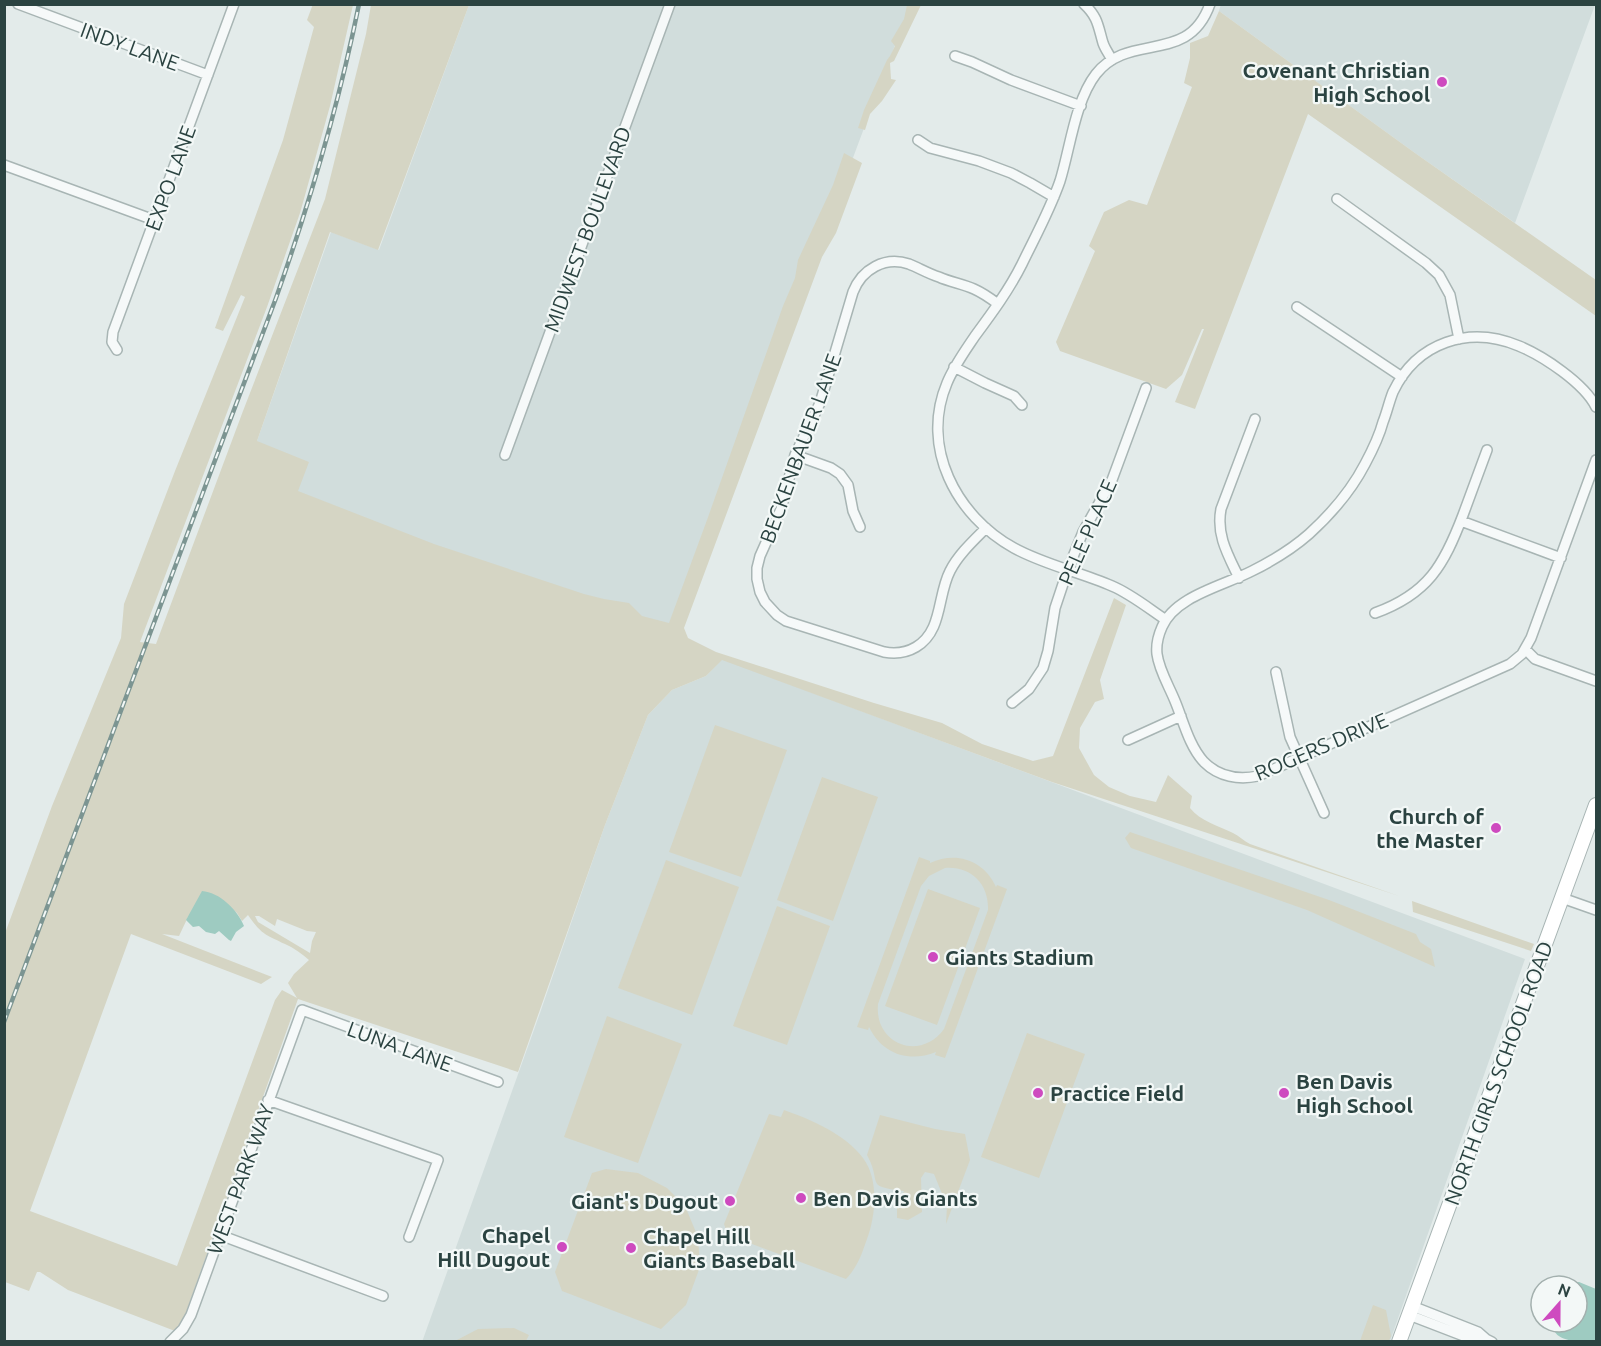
<svg xmlns="http://www.w3.org/2000/svg" width="1601" height="1346" viewBox="0 0 1601 1346" font-family="Ubuntu,sans-serif">
  <style>
    .built { fill: #d1dddc }
    .green { fill: #d5d5c4; fill-rule: evenodd }
    .water { fill: #9ecbc1 }
    .lines { fill: none; stroke-linecap: round; stroke-linejoin: round }
    .minor-casing { stroke: #a8b5b4; stroke-width: 12 }
    .secondary-casing { stroke: #a8b5b4; stroke-width: 16 }
    .minor { stroke: #f6f9f9; stroke-width: 9 }
    .secondary { stroke: #fff; stroke-width: 14 }
    .rail-casing { stroke: #7c9592; stroke-width: 4.5 }
    .rail { stroke: #f3f8f7; stroke-width: 2; stroke-dasharray: 7; stroke-linecap: butt }
    .poi-dot { fill: #ce4abf; stroke: #f3f8f7; stroke-width: 2 }
    .labels { text-anchor: middle; dominant-baseline: central; stroke-width: 4.5; stroke-linejoin: round; paint-order: stroke }
    .street-label { font-size: 21px; fill: #2b4341; stroke: #f3f8f7 }
    .poi-label { font-size: 21px; font-weight: bold; fill: #2b4341; stroke: #f3f8f7; text-anchor: start }
  </style>
  <rect width="100%" height="100%" fill="#e3ebea"/>
  <path class="built" d="M1221 4 1595 5 1515 223 1415 153 1219 11Z
    M469 5H910L673 640 294 500 257 441 331 232 379 250Z
    M722 659 1525 959 1390 1341 422 1342 540 1013 605 825 648 715 672 690 706 676Z"/>
  <path class="green" d="M313 4 353 5 330 106 300 213 267 307 140 642 156 644 243 411 325 199 366 34 371 5H469L378 250 330 232 257 441 309 462 298 491 434 544 584 594 604 599 629 603 642 616 669 623 707 520 783 306 795 278 798 260 833 185 844 153 862 163 836 233 822 257 684 628 688 638 716 652 874 703 942 723 982 744 1033 761 1053 756 1114 598 1126 605 1100 680 1104 699 1095 702 1080 728 1079 748 1094 775 1109 787 1130 796 1156 802 1168 775 1192 796 1190 808C1200 821 1219 826 1233 833 1239 836 1244 841 1250 844L1399 896 1052 782 722 660 706 676 672 690 648 715 605 825 518 1072 298 999 185 1315 175 1331 68 1290 40 1272H37L29 1291 5 1282 4 936 52 806 121 638 124 604 175 471 245 297 241 295 223 331 215 328 283 140 314 27 307 20ZM230 907 237 913 242 921 248 915C262 935 265 934 285 944 294 948 302 954 309 960L294 974 288 983 297 998 282 990 275 1000 177 1266 30 1211 131 934 261 984 272 977 162 934 179 936 188 917ZM255 916H259L275 926 277 919 307 931 316 932 312 941 310 953 258 922Z
    M907 5H921L894 61 890 63 891 79 896 80 882 101 870 114 865 130 858 128 864 110 887 60 890 56 895 46 891 41 904 19Z
    M1219 11 1415 153 1596 280V316L1308 114 1195 409 1175 402 1204 329H1202L1182 375 1166 389 1060 351 1056 342 1095 251 1089 246 1104 212 1129 200 1147 205 1192 87 1184 83 1190 58V43L1208 36Z
    M715 725 787 750 741 877 669 852Z
    M822 777 878 797 833 921 777 900Z
    M1130 832 1329 900 1416 934 1420 942 1431 949 1435 967 1307 910 1131 848 1125 838Z
    M919 857 930 861V863C956 851 984 860 996 887L997 885 1007 889 945 1058 935 1055 936 1052C909 1063 882 1054 869 1027L868 1030 857 1027ZM945 868C971 866 989 884 988 910L944 1029C920 1062 874 1044 878 1004L921 886 929 876Z
    M666 860 739 887 692 1015 618 988Z
    M928 889 980 908 937 1025 885 1006Z
    M1412 901 1534 944 1531 951 1413 912Z
    M777 906 830 926 787 1045 733 1026Z
    M607 1016 682 1044 638 1163 564 1137Z
    M1027 1033 1085 1054 1039 1178 981 1157Z
    M784 1110C812 1120 845 1134 863 1158 879 1179 876 1215 867 1239 861 1256 858 1266 846 1279L728 1235 724 1224 769 1114 781 1117Z
    M880 1115 935 1129 965 1134 970 1160 946 1224 947 1206 934 1174 925 1172 921 1178 922 1212 908 1220 897 1218V1208L904 1191C863 1186 883 1184 867 1155Z
    M606 1169 638 1173 667 1188 685 1206 698 1237 700 1267 686 1305 661 1329 562 1291 555 1272 592 1173Z
    M1373 1305 1386 1310 1391 1336 1389 1341H1360Z
    M514 1328 529 1335 526 1341H455L478 1329Z"/>
  <path class="water" d="M202 891C219 892 238 910 244 926L236 932 231 941 229 940 219 931 215 934 206 932 199 926 193 927 186 920Z
    M1579 1282 1596 1289V1341C1582 1342 1550 1343 1553 1322H1577V1286H1567L1571 1283Z"/>
  <g class="lines">
    <g class="minor-casing">
      <path id="minor" d="M18 4 208 75
        M1084 4C1098 17 1098 26 1103 43 1105 49 1109 54 1112 60
        M955 56 972 62 1011 80 1081 106
        M918 140 930 148 979 161 1011 173 1030 183 1054 197
        M4 165 154 220
        M1337 199 1426 263 1439 275 1450 295 1459 339
        M1297 307 1402 377
        M117 350 112 342 113 332 234 4
        M954 367 985 383 1014 396 1022 405
        M1596 407C1584 383 1543 356 1519 346 1469 325 1417 342 1393 392 1389 402 1387 412 1383 422 1379 437 1372 451 1365 464 1351 491 1331 514 1309 534 1292 549 1272 561 1252 571 1223 586 1175 596 1162 627 1158 636 1156 645 1157 654 1159 670 1169 686 1175 701 1183 720 1189 746 1204 762 1219 777 1239 780 1258 776L1510 664 1522 654 1531 638 1596 460
        M505 455 670 4
        M795 455 831 468 840 474 848 485 853 511 860 527
        M1461 521 1561 558
        M986 528C973 541 958 555 950 571 937 596 943 631 916 647 906 653 895 654 884 652L786 621 777 615 765 602 760 592 757 579V568L760 556 781 509 795 455 820 403 853 292C862 269 885 256 909 264 919 268 929 274 939 277 950 282 963 284 974 289 983 293 990 298 998 304
        M1239 578C1228 555 1216 535 1221 509L1255 419
        M1375 613C1428 594 1444 565 1463 515 1471 493 1479 472 1487 450
        M1166 620C1148 608 1131 594 1112 586 1080 572 1045 565 1014 548 956 516 920 447 947 383 954 366 965 351 975 336 992 313 1009 290 1022 264 1035 237 1050 210 1060 181 1070 149 1075 101 1096 74 1130 31 1188 66 1210 4
        M1525 649 1535 659 1596 681
        M1276 672 1290 737 1324 813
        M1012 703 1029 689 1043 668 1048 651 1055 608 1068 569 1083 532 1112 480 1146 388
        M1128 740 1181 716
        M1562 898 1596 910
        M268 1100 438 1160 409 1237
        M220 1235 383 1296
        M1412 1306 1478 1332 1486 1339 1492 1342
        M1409 1315 1474 1340 1486 1339
        M170 1342 183 1329 191 1315 302 1010 498 1082"/>
    </g>
    <g class="secondary-casing">
      <path id="secondary" d="M1399 1342 1596 805"/>
    </g>
    <use href="#minor" class="minor"/>
    <use href="#secondary" class="secondary"/>
    <g class="rail-casing">
      <path id="rail" d="M4 1022 276 298C310 202 339 104 359 4"/>
    </g>
    <use href="#rail" class="rail"/>
  </g>
  <g class="poi-dot">
    <circle cx="1442" cy="82" r="6"/>
    <circle cx="1496" cy="828" r="6"/>
    <circle cx="933" cy="957" r="6"/>
    <circle cx="1038" cy="1093" r="6"/>
    <circle cx="1284" cy="1093" r="6"/>
    <circle cx="801" cy="1198" r="6"/>
    <circle cx="730" cy="1201" r="6"/>
    <circle cx="562" cy="1247" r="6"/>
    <circle cx="631" cy="1248" r="6"/>
  </g>
  <g class="labels">
    <g class="street-label">
      <text transform="translate(130 46) rotate(20)">INDY LANE</text>
      <text transform="translate(170 178) rotate(-70)">EXPO LANE</text>
      <text transform="translate(587 229) rotate(-70)">MIDWEST BOULEVARD</text>
      <text transform="translate(800 448) rotate(-70)">BECKENBAUER LANE</text>
      <text transform="translate(1087 532) rotate(-66)">PELE PLACE</text>
      <text transform="translate(1321 746) rotate(-23)">ROGERS DRIVE</text>
      <text transform="translate(400 1046) rotate(20)">LUNA LANE</text>
      <text transform="translate(1498 1073) rotate(-70)">NORTH GIRLS SCHOOL ROAD</text>
      <text transform="translate(240 1179) rotate(-70)">WEST PARK WAY</text>
    </g>
    <g class="poi-label">
      <text x="1430" y="70" text-anchor="end">Covenant Christian<tspan x="1430" dy="24">High School</tspan></text>
      <text x="1484" y="816" text-anchor="end">Church of<tspan x="1484" dy="24">the Master</tspan></text>
      <text x="945" y="957">Giants Stadium</text>
      <text x="1296" y="1081">Ben Davis<tspan x="1296" dy="24">High School</tspan></text>
      <text x="1050" y="1093">Practice Field</text>
      <text x="813" y="1198">Ben Davis Giants</text>
      <text x="718" y="1201" text-anchor="end">Giant's Dugout</text>
      <text x="550" y="1235" text-anchor="end">Chapel<tspan x="550" dy="24">Hill Dugout</tspan></text>
      <text x="643" y="1236">Chapel Hill<tspan x="643" dy="24">Giants Baseball</tspan></text>
    </g>
  </g>
  <rect width="1601" height="1346" fill="none" stroke="#2b4341" stroke-width="12"/>
  <g transform="translate(1559 1304) rotate(21)"><circle r="28" fill="#f3f8f7" stroke="#a3b0ae" stroke-width="1.5"/>
  <path d="M0-4.5L10 22L0 15L-10 22Z" fill="#ce4abf"/>
  <text y="-9" font-size="16" font-weight="bold" text-anchor="middle" fill="#2b4341">N</text>
  </g>
</svg>
